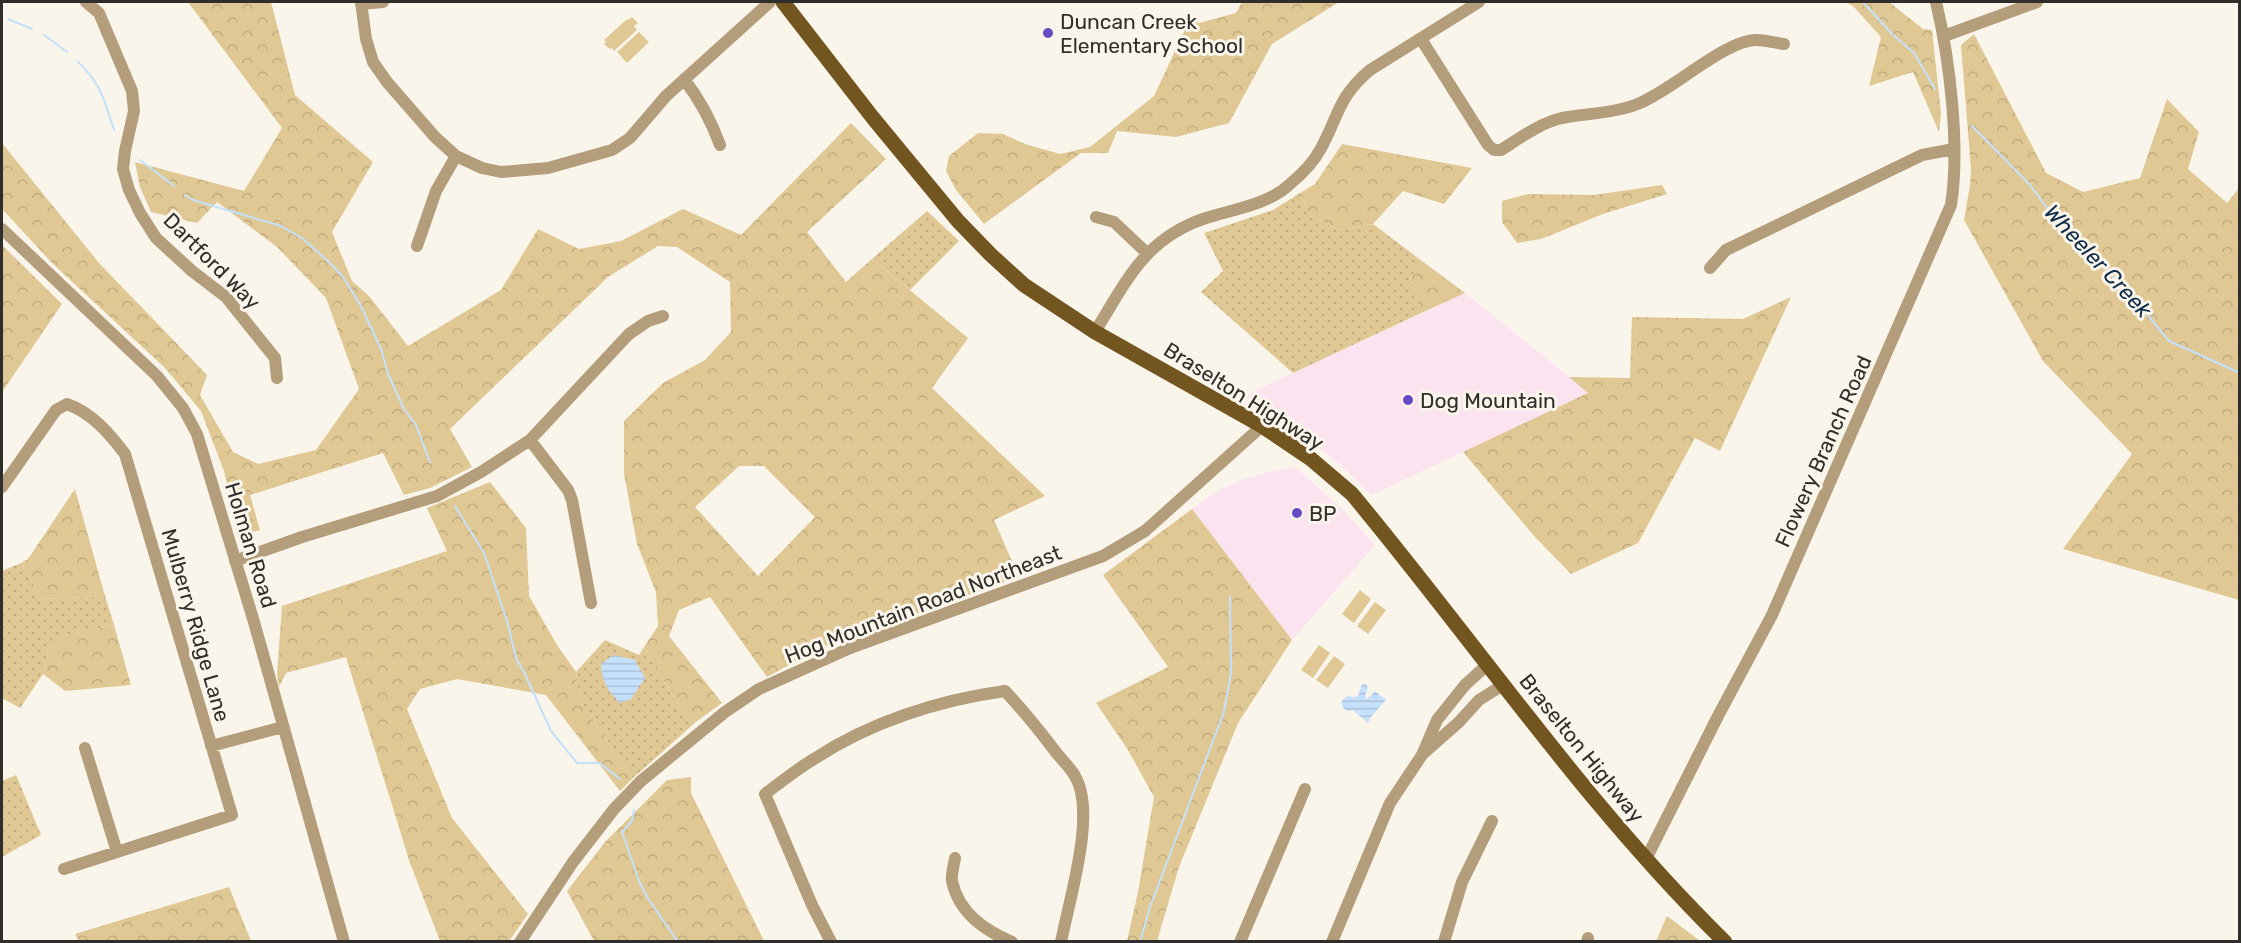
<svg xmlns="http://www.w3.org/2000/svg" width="2241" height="943" viewBox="0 0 2241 943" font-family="Rubik,sans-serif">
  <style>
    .commercial { fill: #fbe4f0 }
    .green { fill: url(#green-dots) }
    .forest { fill: url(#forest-crowns); fill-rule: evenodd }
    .pitch { fill: #e0c894 }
    .water { fill: url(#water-rules) }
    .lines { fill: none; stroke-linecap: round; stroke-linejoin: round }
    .stream { stroke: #c5e0fb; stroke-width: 2 }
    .minor { stroke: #b39d7b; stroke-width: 12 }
    .major { stroke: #735520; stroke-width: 15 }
    .poi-dot { fill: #674bc4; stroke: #faf5eb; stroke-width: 2 }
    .labels { text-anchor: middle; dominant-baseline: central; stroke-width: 6; stroke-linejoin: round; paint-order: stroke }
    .poi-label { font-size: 21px; fill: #2f2e2a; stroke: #faf5eb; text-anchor: start }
    .street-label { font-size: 21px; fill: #2f2e2a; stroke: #faf5eb }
    .water-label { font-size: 22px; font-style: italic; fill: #0e2c46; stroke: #faf5eb }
  </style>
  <defs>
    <pattern id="green-dots" width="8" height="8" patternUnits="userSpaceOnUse" patternTransform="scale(1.5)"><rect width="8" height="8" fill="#e0c894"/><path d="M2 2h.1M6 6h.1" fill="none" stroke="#c0ac80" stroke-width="1.8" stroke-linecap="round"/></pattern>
    <pattern id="forest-crowns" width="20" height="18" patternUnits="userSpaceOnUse" patternTransform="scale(1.5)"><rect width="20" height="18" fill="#e0c894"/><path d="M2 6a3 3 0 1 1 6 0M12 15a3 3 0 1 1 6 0" fill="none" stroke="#c0ac80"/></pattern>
    <pattern id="water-rules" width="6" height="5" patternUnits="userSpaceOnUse" patternTransform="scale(1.5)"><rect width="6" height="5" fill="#c5e0fb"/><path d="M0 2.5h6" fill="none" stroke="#aac0d7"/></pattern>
  </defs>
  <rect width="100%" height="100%" fill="#faf5eb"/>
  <path class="commercial" d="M1465 293 1589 393 1371 495 1342 466 1311 441 1244 396Z
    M1295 467 1342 509 1375 545 1292 640 1192 509 1219 490 1242 480 1272 471Z"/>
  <path class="green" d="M1300 193 1310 216 1339 230 1373 224 1422 261 1410 279 1419 297V314L1293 373 1201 292 1223 271 1204 233 1273 210Z
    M927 211 959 241 910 290 872 259Z
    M21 563 42 599 105 596 114 625 66 635 48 652 43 674 20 708 2 698V571Z
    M605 640 639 655 644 647 675 700 696 722 633 778 580 701 576 672Z
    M16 775 41 835 2 857V781Z"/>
  <path class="forest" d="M188 2H271L295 95 373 162 332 232 352 281 369 296 408 346 501 290 538 229 579 249 621 241 683 209 741 235 851 123 886 159 807 232 846 282 872 259 968 338 932 388 1045 496 994 520 1019 577 820 648 767 677 710 597 679 610 669 636 722 703 696 722 675 700 644 647 658 626 656 592 637 544 624 474V421L663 383 705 360 731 332 730 282 677 247 658 246 608 277 450 429 472 467 430 488 404 495 383 453 250 495 260 530 249 533 238 529 224 471 201 411 165 368 53 264 2 209V143L99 263 207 375 200 395 233 452 258 464 316 450 359 389 326 298 277 247 217 202 197 223 151 212 140 187 135 162 244 191 282 128ZM739 466H764L815 517 758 576 695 507Z
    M1242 2H1339L1272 44 1229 123 1176 137 1117 131 1108 153H1081L984 224 956 190 946 171 949 156 978 133 1003 134 1025 144 1060 154 1090 147 1154 96 1190 19 1199 23 1236 13Z
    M1845 2H1889L1923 29 1932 30 1941 113 1939 132 1913 72 1869 86 1881 37 1853 6Z
    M1974 34 2046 173 2083 192 2140 178 2167 99 2199 132 2188 169 2227 203 2239 188V600L2063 549 2132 454 2043 361 1964 220 1970 185 1971 169 1961 45Z
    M1342 144 1472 168 1444 204 1403 191 1373 224 1339 230 1310 216 1300 193 1315 184Z
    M1662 185 1667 194 1603 214 1541 239 1517 243 1502 222V201L1528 194 1594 195Z
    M2 245 62 304 2 392Z
    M1422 261 1465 293 1419 314V297L1410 279Z
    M1791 297 1720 451 1695 438 1638 543 1571 574 1535 537 1463 452 1588 393 1569 377 1630 378 1632 317 1743 319Z
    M490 482 526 528 529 596 557 645 576 672 580 701 633 778 620 791 546 695 457 679 420 689 407 709 452 818 528 914 509 941H440L410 863 346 657 286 673 279 687 277 674 282 606 447 551 427 508Z
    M75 489 105 596 42 599 21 563 28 559Z
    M1192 509 1292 640 1238 723 1179 867 1157 941H1127L1138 892 1154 797 1128 750 1096 703 1168 667 1103 575Z
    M114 625 131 685 65 691 43 674 48 652 66 635Z
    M691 777V793L764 941H594L567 891 606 841 667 780Z
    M229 887 251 941 79 942 75 934Z
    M1667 916 1700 941H1656Z"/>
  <path class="pitch" d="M632 17 638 23 634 26 637 30 614 51 612 48 610 49 604 44 606 42 604 40 627 19 628 20Z
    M639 32 649 42 627 63 617 52Z
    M1360 590 1371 599 1354 623 1342 614Z
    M1375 602 1386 610 1368 634 1357 626Z
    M1319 645 1330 653 1313 678 1301 670Z
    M1334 656 1345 664 1328 688 1316 680Z"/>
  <path class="water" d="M613 655 635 660 645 678 631 699 620 703C608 691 602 682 601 664Z
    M1362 684H1366L1368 688 1365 696 1367 699 1375 691 1386 700 1370 718 1368 723 1353 710 1348 711 1343 708 1341 702 1347 696 1354 697 1358 696Z"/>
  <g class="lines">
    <path class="stream" d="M1863 2 1892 34 1914 53 1935 89
      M8 19 32 29
      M44 35 67 52
      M78 62C101 83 105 102 114 130
      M1972 126 2030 185 2062 228 2126 289 2169 341 2240 373
      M140 160 174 186
      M185 195 193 200 281 226 302 238 329 262 343 277 361 306 381 349 388 374 404 409 416 425 430 462
      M455 506 484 553 508 624 516 658 525 674 551 731 577 763H600L620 779
      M634 810 632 821 622 832 639 881 647 897 678 942
      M1140 942 1150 907 1224 712 1231 673 1230 596"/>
    <path class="minor" d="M86 2 99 13 132 91 134 111 125 151 123 169 129 190 140 213 156 238 192 271 226 297 275 358 277 378
      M361 2 366 39 373 62 387 82 435 137 456 156 482 168 501 172 548 168 612 150 630 138 666 96 770 2
      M361 4 383 2
      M1944 36 2037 2
      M1421 39 1488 145 1494 150H1501C1520 138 1540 123 1562 118 1587 113 1611 114 1635 105 1669 93 1725 40 1756 40 1765 40 1775 43 1784 44
      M684 79C700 100 711 120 720 145
      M1096 217 1114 222 1148 254
      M2 229 157 376 183 408 197 434 254 622 344 942
      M417 246 436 191 456 156
      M1710 268 1726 250 1922 155 1954 149
      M1095 332C1127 280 1145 238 1206 218 1234 209 1268 205 1290 184 1302 174 1313 163 1320 150 1339 116 1337 98 1370 70L1479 2
      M530 440 568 490 572 500 591 603
      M2 487 56 410 67 404C92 413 109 433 125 454L232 815 64 869
      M235 561 302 537 437 496 481 472 530 440 629 334 648 321 663 316
      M211 746 283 727
      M85 748 117 852
      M1425 752 1459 722 1479 700 1503 685
      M955 858C954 865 951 874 952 881 959 913 984 930 1012 942
      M1646 859 1718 716 1772 615 1951 205C1960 147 1950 60 1936 2
      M520 942 573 862 614 809 641 781 725 712 759 689 850 648 1103 556 1145 531 1262 426
      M831 942 812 905 765 794C781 782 797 769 814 759 870 722 939 700 1005 691 1023 710 1039 730 1055 751 1061 759 1070 767 1075 776 1097 813 1069 900 1061 942
      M1240 942 1305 789
      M1332 942 1390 803 1422 755 1437 720 1465 685 1487 665
      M1444 942 1462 882 1492 821
      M1587 942 1588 938"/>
    <path class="major" d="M783 2 873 118 958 221 991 255 1024 285 1095 332 1262 426 1311 459 1352 494C1476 643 1586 806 1725 942"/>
  </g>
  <g class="poi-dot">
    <circle cx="1048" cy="33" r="6"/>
    <circle cx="1408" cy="400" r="6"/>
    <circle cx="1297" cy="513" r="6"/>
  </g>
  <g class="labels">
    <g class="poi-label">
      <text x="1060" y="21">Duncan Creek<tspan x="1060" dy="24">Elementary School</tspan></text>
      <text x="1420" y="400">Dog Mountain</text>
      <text x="1309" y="513">BP</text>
    </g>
    <g class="street-label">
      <text transform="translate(212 261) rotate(45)">Dartford Way</text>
      <text transform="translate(1244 396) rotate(32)">Braselton Highway</text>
      <text transform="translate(1823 451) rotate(-66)">Flowery Branch Road</text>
      <text transform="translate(251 545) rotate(73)">Holman Road</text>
      <text transform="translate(923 604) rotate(-21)">Hog Mountain Road Northeast</text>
      <text transform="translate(196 625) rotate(74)">Mulberry Ridge Lane</text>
      <text transform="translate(1582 748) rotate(51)">Braselton Highway</text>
    </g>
    <g class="water-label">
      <text transform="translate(2098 261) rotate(47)">Wheeler Creek</text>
    </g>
  </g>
  <rect width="2241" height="943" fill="none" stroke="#2f2e2a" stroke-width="6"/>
</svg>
